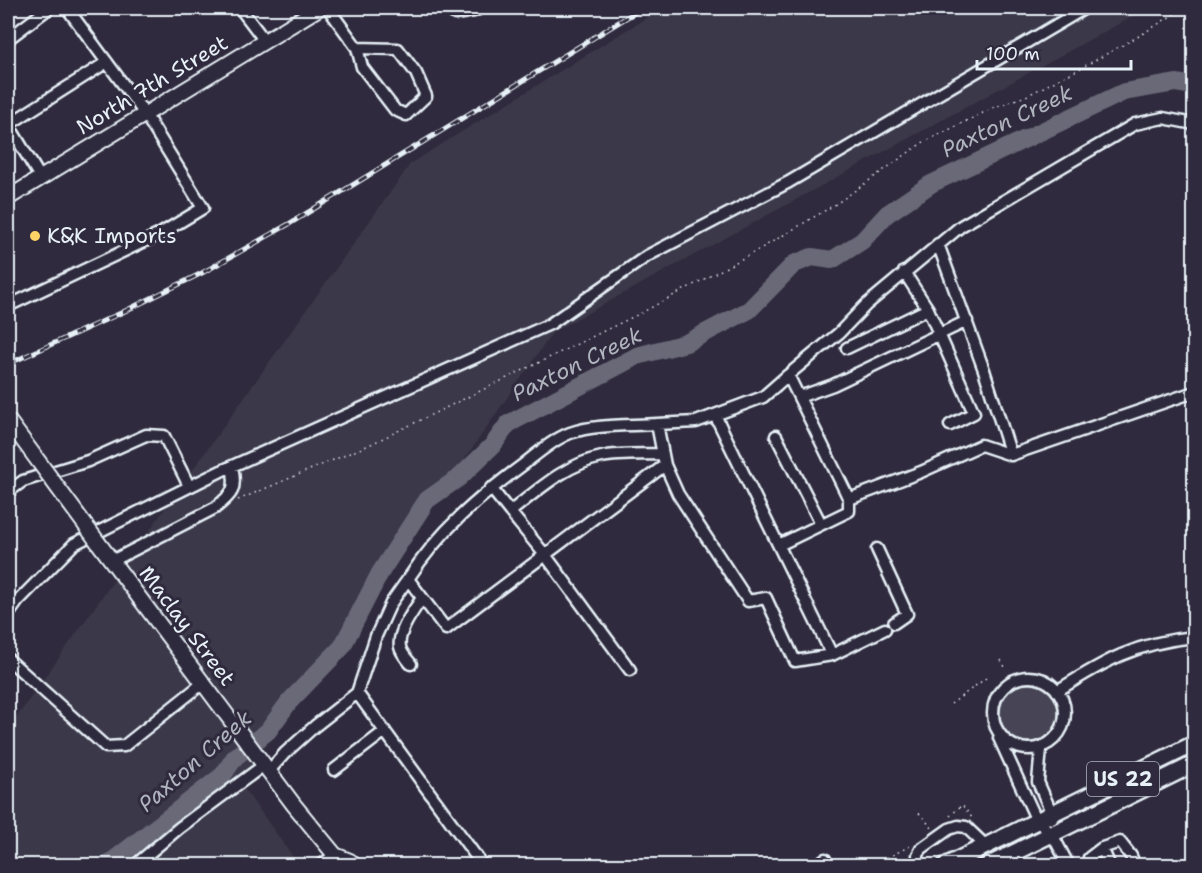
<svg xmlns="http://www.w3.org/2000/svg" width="1202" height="873" viewBox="0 0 1202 873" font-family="'Shantell Sans',sans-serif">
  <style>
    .built { fill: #3b3749 }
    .green { fill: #464455; stroke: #979aa6; stroke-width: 1.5 }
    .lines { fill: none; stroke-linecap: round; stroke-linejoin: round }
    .river { stroke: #696978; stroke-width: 18 }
    .minor-casing { stroke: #e8f1f8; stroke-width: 15 }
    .major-casing { stroke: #e8f1f8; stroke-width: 18 }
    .highway-casing { stroke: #e8f1f8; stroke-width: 20 }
    .path { stroke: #e8f1f8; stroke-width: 1.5; stroke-dasharray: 1.5 4.5; stroke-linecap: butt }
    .minor { stroke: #2f2a3d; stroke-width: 10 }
    .major { stroke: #2f2a3d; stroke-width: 14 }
    .highway { stroke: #2f2a3d; stroke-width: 15 }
    .rail-casing { stroke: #e8f1f8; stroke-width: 5 }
    .rail { stroke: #2f2a3d; stroke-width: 3; stroke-dasharray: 9; stroke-linecap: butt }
    .major-bridge-casing { stroke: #e8f1f8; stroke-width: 18; stroke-linecap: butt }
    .major-bridge { stroke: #2f2a3d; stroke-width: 14 }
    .poi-dot { fill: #ffd166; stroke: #2f2a3d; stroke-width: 2 }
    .labels { text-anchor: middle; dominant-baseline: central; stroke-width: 6; stroke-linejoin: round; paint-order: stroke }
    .shield { fill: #2f2a3d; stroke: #b0b5c0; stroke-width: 1.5 }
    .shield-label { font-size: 20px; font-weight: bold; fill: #e8f1f8 }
    .street-label { font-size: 21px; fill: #e8f1f8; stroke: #2f2a3d }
    .poi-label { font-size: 21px; fill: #e8f1f8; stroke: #2f2a3d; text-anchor: start }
    .water-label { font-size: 22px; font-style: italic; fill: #afb4be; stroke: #2f2a3d }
  </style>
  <rect width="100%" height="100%" fill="#2f2a3d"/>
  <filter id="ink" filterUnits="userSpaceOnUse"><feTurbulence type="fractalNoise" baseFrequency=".0167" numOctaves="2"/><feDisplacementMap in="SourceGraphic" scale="12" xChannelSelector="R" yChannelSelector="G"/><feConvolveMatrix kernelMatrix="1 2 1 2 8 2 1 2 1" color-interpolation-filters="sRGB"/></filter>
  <g filter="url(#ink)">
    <path class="built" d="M662 8H1148L553 332 240 783 299 865 8 866V729L411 163Z"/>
    <path class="green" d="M1000 713a29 29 0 1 1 58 0a29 29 0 1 1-58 0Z"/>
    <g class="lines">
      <path class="river" d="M106 866 223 775 235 757 268 731 289 702 342 647 380 573 427 500 460 477 493 445 508 424 637 356 686 343 749 310 794 264 812 257 832 260 862 241 887 214 931 184 1124 92 1176 83 1194 86"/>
      <g class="minor-casing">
        <path id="minor" d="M240 8 265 41
          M328 8 357 48 362 67 395 110 406 115 426 96 416 73 398 49 357 48
          M448 8 455 14 474 11 480 8
          M8 39 49 8
          M8 124 40 177
          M1194 124 1163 118 1135 124 961 226 866 305 839 333 788 375 849 499 921 472 981 445 1011 455 1194 392
          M8 125 107 62
          M938 244 984 370 1011 455
          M904 272 928 309 974 413 950 425
          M8 306 160 234 203 208 145 114 67 8
          M847 348 928 309
          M799 397 833 385 967 321
          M776 436 821 524
          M665 465 678 494 748 601 766 598 795 661 832 655 715 415
          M491 488 510 512
          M8 492 23 481 88 461 146 435 164 436 189 486
          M779 545 849 511V499
          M877 549 907 614 894 623
          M112 561 215 508C233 494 237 489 232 466
          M408 579C440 530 478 498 524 464 538 453 554 439 570 433 596 424 629 426 657 424
          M8 615 18 601 74 544 221 471 550 324 647 256 789 182 1085 8
          M832 655 885 629
          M8 659 106 747 124 746 203 683
          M411 664C407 659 401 653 400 647 397 632 414 610 422 598
          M630 670 546 556 510 512C538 490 566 464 602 457 621 453 643 455 663 454
          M993 713a36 36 0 1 1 72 0a36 36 0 1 1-72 0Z
          M1057 691C1106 660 1136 643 1194 637
          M357 693 483 866
          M999 738 1037 821 1052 834 1069 866
          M1041 748 1038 782 1052 814V819
          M334 770 385 731
          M269 771 285 753 315 726 357 693 376 636 391 603 408 579 446 629 665 465 657 424 696 422 763 397 788 375
          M1102 848 1110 866
          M134 866 179 828 264 765
          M320 866 335 855
          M816 866 825 859
          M918 866V855L921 849 949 829 958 826 966 827 986 846
          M1091 866 1089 858 1102 848 1120 842 1131 856 1135 866"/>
      </g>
      <g class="major-casing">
        <path id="major" d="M8 198 319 8
          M97 541 294 805 335 855 336 866
          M335 855 350 861 354 866"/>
      </g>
      <g class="highway-casing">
        <path id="highway" d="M945 866 1194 744
          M987 866 1194 764"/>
      </g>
      <path class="path" d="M238 500 369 445 641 313 760 249 836 204 922 143 995 107 1026 96 1079 69 1139 36 1184 8
        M1001 660 1005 667
        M951 704 986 678
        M919 813 932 828
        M950 816 962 805 973 819
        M871 866 910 846"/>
      <use href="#minor" class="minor"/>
      <use href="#major" class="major"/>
      <use href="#highway" class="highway"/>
      <g class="rail-casing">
        <path id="rail" d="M8 364 123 312 202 273 289 224 642 8"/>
      </g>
      <use href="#rail" class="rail"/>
      <g class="major-bridge-casing">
        <path id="major-bridge" d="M8 420 97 541"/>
      </g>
      <use href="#major-bridge" class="major-bridge"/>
    </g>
  </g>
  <circle class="poi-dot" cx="35" cy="236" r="6"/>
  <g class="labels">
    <rect class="shield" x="1087" y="762" width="72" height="34" rx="4.5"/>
    <g class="shield-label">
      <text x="1123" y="779">US 22</text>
    </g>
    <g class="street-label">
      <text transform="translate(152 85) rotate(-31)">North 7th Street</text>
      <text transform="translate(187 626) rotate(53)">Maclay Street</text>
    </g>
    <g class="poi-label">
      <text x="47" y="236">K&amp;K Imports</text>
    </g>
    <g class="water-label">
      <text transform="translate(1007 121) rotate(-25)">Paxton Creek</text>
      <text transform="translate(577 364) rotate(-26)">Paxton Creek</text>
      <text transform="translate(195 761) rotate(-41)">Paxton Creek</text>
    </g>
  </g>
  <rect width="1202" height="873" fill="none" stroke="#2f2a3d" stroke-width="30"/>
  <rect x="15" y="15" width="1172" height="843" fill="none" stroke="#e8f1f8" stroke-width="2" filter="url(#ink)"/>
  <path d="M977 60v9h154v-9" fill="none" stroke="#e8f1f8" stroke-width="3"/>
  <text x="986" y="60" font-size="18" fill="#e8f1f8" stroke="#2f2a3d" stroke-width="4.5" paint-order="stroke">100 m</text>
</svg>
